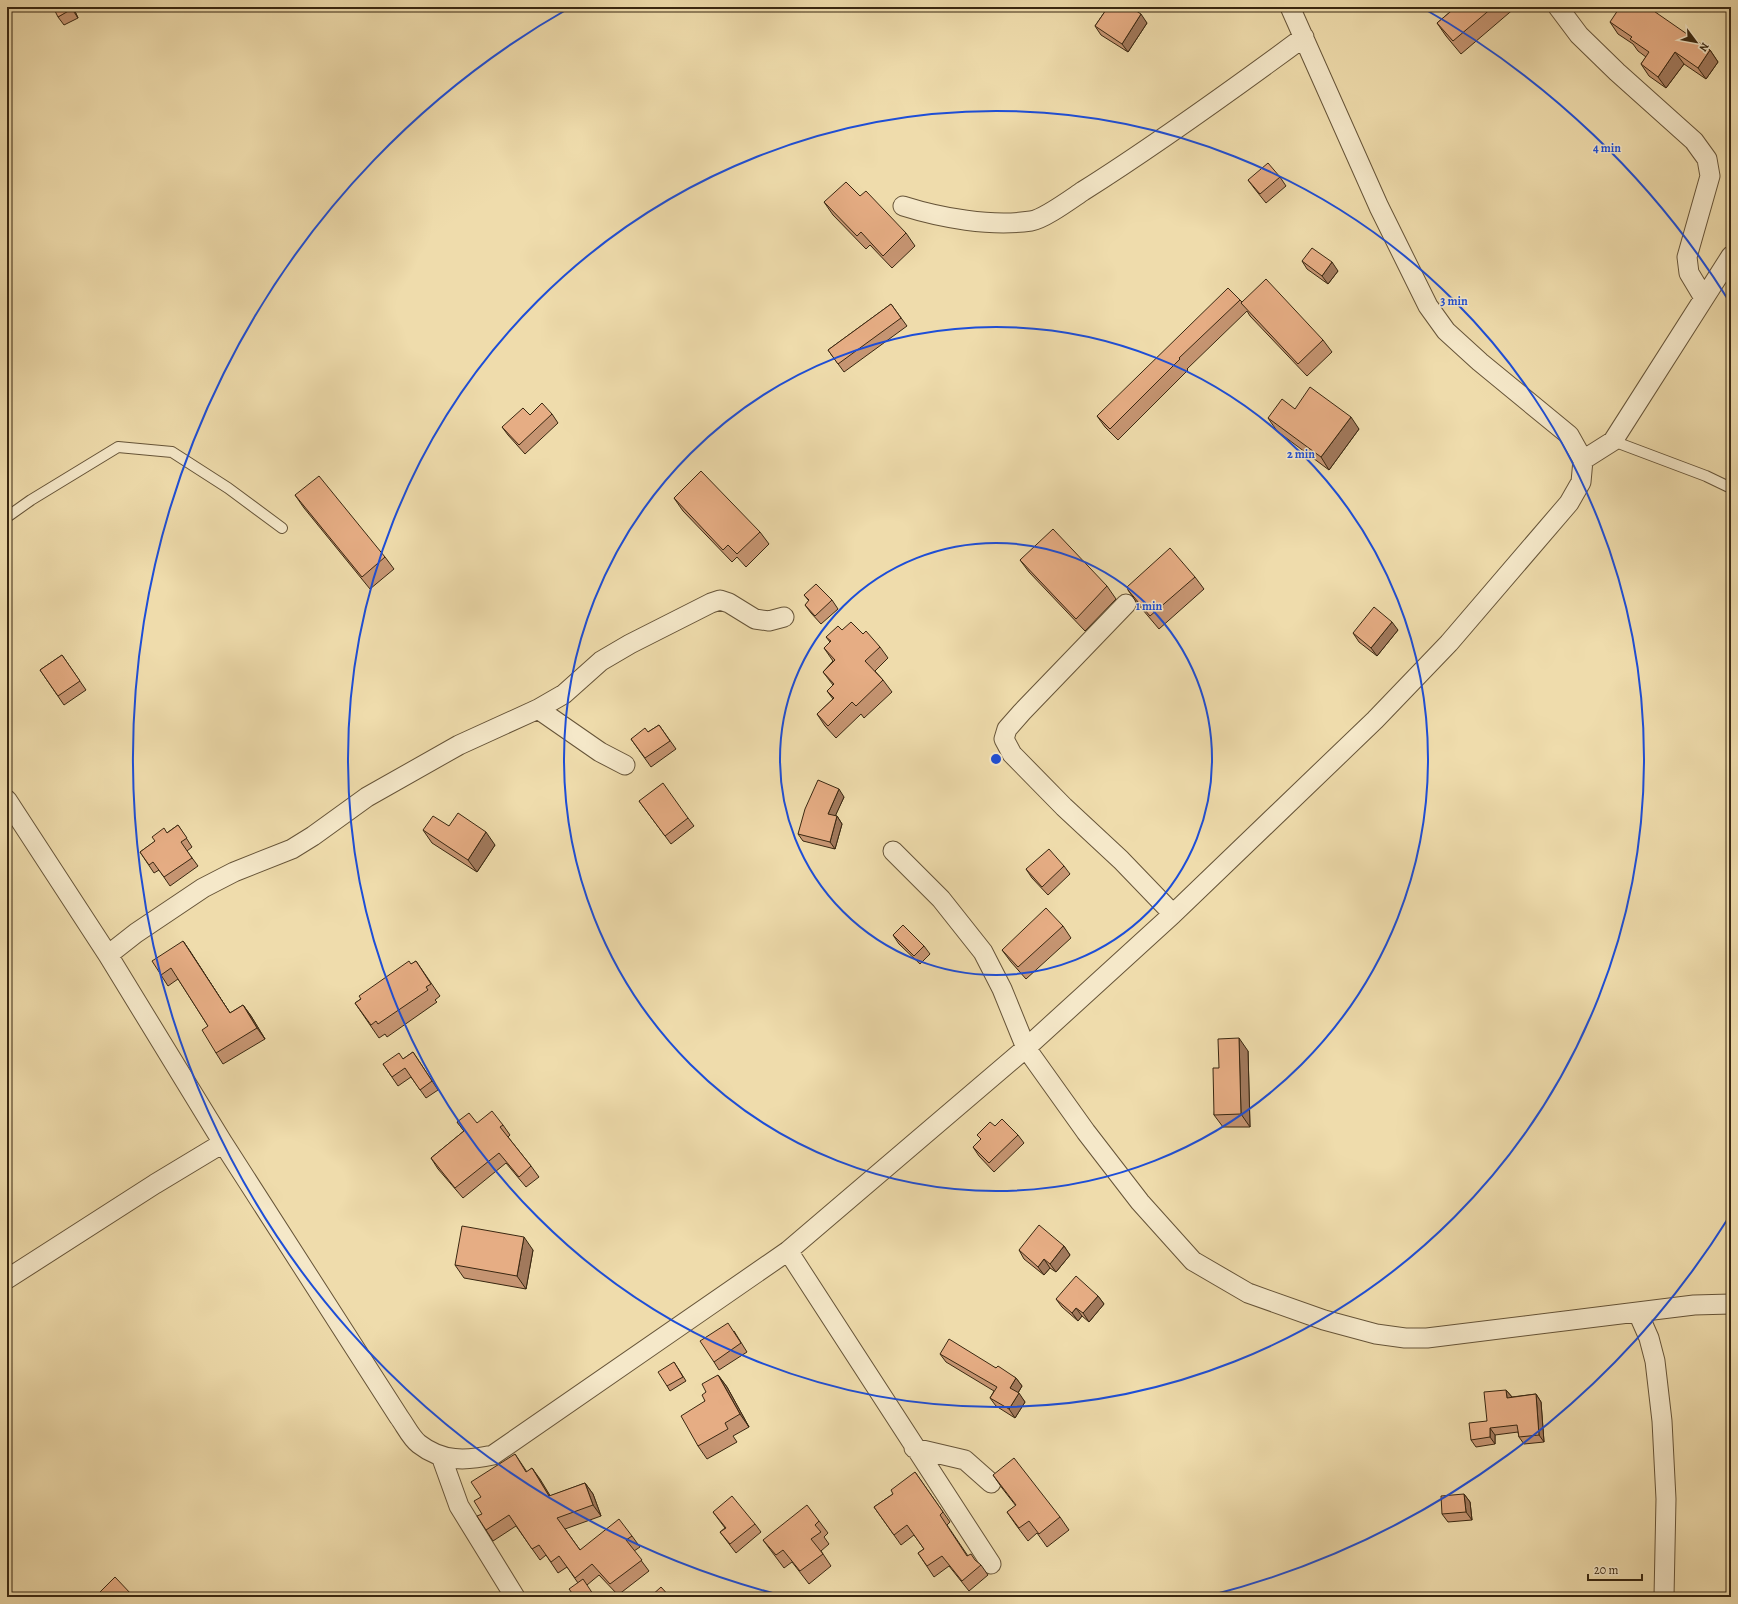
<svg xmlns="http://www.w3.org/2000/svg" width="1738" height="1604" viewBox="0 0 1738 1604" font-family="Alegreya,serif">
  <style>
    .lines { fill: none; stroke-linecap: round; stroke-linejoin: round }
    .lane-casing { stroke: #665438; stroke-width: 12 }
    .street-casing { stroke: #665438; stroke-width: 21 }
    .lane { stroke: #f5e8c9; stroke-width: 10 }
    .street { stroke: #f5e8c9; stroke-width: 19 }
    .wall { fill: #c69572; stroke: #392711 }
    .shaded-wall { fill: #a1795c; stroke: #392711 }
    .building { fill: #e6ad84; stroke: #392711 }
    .ring { fill: none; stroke: #1d4ed8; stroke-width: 2 }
    .centre { fill: #1d4ed8; stroke: #f5e8c9; stroke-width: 2 }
    .ring-label { font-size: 12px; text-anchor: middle; font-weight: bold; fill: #1d4ed8; stroke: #f5e8c9; stroke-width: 3; stroke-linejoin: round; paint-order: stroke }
  </style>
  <rect width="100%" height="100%" fill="#efdcac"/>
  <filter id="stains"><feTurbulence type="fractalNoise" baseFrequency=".005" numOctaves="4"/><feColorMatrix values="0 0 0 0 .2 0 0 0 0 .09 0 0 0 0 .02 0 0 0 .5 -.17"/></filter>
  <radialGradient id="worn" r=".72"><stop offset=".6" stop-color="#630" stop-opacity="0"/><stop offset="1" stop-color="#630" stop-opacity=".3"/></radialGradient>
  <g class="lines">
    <g class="lane-casing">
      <path id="lane" d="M1613 441 1706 476 1731 488
        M7 517 31 500 118 447 172 452 228 488 282 528"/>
    </g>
    <g class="street-casing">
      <path id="street" d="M1558 7 1579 35 1617 72 1694 141 1707 159 1710 176 1687 257 1689 273 1704 298
        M903 206C941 218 991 227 1031 221 1044 219 1071 199 1083 191 1159 143 1232 90 1304 37
        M1583 460 1613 441 1731 256
        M1126 604 1022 712 1007 729 1004 739 1012 754 1064 807 1121 860 1173 914
        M538 709 600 752 625 765
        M7 800 108 955 223 1143
        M893 851 941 899 983 952 1002 989 1026 1048 1086 1132 1140 1202 1193 1261 1248 1293 1324 1320 1376 1334 1405 1338H1427L1694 1305 1731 1304
        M108 955 136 933 203 888 234 872 292 849 313 836 367 797 459 745 538 709 564 694 601 661 630 644 711 603 720 600 729 603 755 619 769 621 784 617
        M788 1251 991 1564
        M7 1279 155 1184 223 1143 399 1417C405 1425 411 1438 419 1444 442 1462 466 1461 493 1455L788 1251 1026 1048 1173 914 1375 720 1449 643 1569 503 1581 482 1583 460 1569 435 1480 362 1446 331 1428 306 1379 207 1290 7
        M1638 1313 1649 1338 1655 1361 1662 1421 1666 1499 1664 1597
        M914 1448 965 1460 991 1483
        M441 1456 459 1506 515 1597"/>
    </g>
    <use href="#lane" class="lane"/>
    <use href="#street" class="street"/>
  </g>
  <path class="wall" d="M73 7 78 18 64 25 58 17Z
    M1108 7H1132L1147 23 1128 52 1101 35 1095 26Z
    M1456 7H1516L1461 54 1446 36 1437 23Z
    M1610 22 1710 50 1718 62 1706 79 1684 64 1666 88 1649 76 1641 64 1646 57 1638 51 1633 44 1618 34Z
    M1280 177 1286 186 1266 203 1254 188 1248 180Z
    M860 196 906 233 915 246 892 268 870 245 866 249 833 215 824 202Z
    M1302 261 1338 271 1328 284 1307 269Z
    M1240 300 1242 302 1323 340 1332 352 1307 376 1250 316 1247 311 1187 369 1188 370 1118 440 1105 427 1097 416Z
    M891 304 907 326 844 372 828 350Z
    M1295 409 1359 429 1329 470 1277 431 1268 418Z
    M552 414 558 423 525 454 508 435 502 427Z
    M295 495 385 557 394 569 370 589 304 508Z
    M674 498 760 532 769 544 746 567 737 557 732 562 683 511Z
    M1020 560 1107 586 1116 599 1085 631 1029 572Z
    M1195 577 1204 589 1159 629 1137 603 1128 590Z
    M804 595 832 600 838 609 821 624 811 613 805 605 809 601Z
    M842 630 863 634 880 647 888 658 875 671 883 680 892 692 864 718 861 714 836 738 825 726 817 714 833 699 827 691 833 685 823 672 833 661 824 648 830 642 826 637Z
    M1398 630 1377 656 1359 642 1353 633Z
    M62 655 86 690 64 705 40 670Z
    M659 725 676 749 651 767 631 739 648 732Z
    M844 797 835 816H837L842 824 835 849 803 841 798 834Z
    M639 801 688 818 694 826 671 844Z
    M178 825 192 847 187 851 198 866 170 886 159 870 154 873 140 852Z
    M449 826 495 845 477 872 432 843 423 830Z
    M1064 866 1070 874 1048 895 1032 878 1026 869Z
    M1063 926 1071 938 1026 979 1011 962 1002 950Z
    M893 935 924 946 930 954 920 964 899 944Z
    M183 941 230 1013 243 1005 251 1016 265 1039 223 1064 216 1053 208 1026 178 979 168 986 161 975Z
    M416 961 440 996 435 1000 437 1002 387 1037 385 1034 379 1038 355 1003Z
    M1248 1051 1250 1127H1223L1214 1115 1219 1068Z
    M413 1052 438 1090 426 1098 411 1077 398 1086 383 1064 403 1059Z
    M457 1122 503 1125 510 1135 508 1137 531 1166 539 1177 526 1187 506 1163 463 1198 438 1169 431 1158 464 1131Z
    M995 1126 1018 1135 1024 1143 994 1172 979 1156 973 1147 981 1139 977 1135Z
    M1064 1246 1070 1255 1056 1272 1050 1268 1044 1275 1024 1259 1019 1250Z
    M533 1250 526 1289 464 1278 455 1265Z
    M1098 1296 1104 1304 1089 1322 1082 1316 1078 1321 1062 1307 1056 1299Z
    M734 1331 747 1352 719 1370 714 1362Z
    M940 1354 996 1368 1016 1378 1022 1386 1018 1393 1025 1402 1015 1418 996 1406 990 1398 994 1391 946 1362Z
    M674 1362 686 1381 670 1391 667 1386Z
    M718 1375 727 1387 749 1427 733 1436 737 1442 707 1459 698 1446 705 1401 706 1392Z
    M1506 1390 1512 1397 1536 1394 1541 1402 1544 1442 1524 1444 1519 1437 1518 1432 1495 1435V1444L1476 1447 1471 1440 1487 1421Z
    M515 1454 527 1472 532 1468 550 1496 585 1483 593 1494 601 1516 565 1529 580 1550 632 1536 640 1547 634 1551 649 1571 618 1595 599 1575 587 1585 572 1593 578 1583 567 1567 558 1573 546 1555 540 1560 516 1526 493 1541 486 1530 481 1497Z
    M915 1472 950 1522 947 1525 968 1556 975 1561 981 1565 988 1575 969 1591 949 1566 934 1577 918 1553 924 1549 914 1535 901 1545 874 1507 893 1494Z
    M993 1475 1060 1517 1069 1530 1047 1547 1037 1533 1028 1541 1016 1525 1007 1512 1016 1506 1002 1488Z
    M1464 1494 1470 1502 1472 1520 1448 1522 1442 1514Z
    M713 1512 755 1524 761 1532 736 1553 720 1532 725 1528Z
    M819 1521 828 1533 824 1537 829 1544 821 1551 831 1566 809 1584 792 1562 784 1568 763 1540Z"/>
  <path class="shaded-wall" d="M71 7H73L78 18 72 9Z
    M1141 14 1147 23 1128 52 1122 44Z
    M1710 50 1718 62 1706 79 1698 68Z
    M1675 52 1684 64 1666 88 1658 77Z
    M1332 262 1338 271 1328 284 1322 276Z
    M1351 417 1359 429 1329 470 1321 457Z
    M1392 622 1398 630 1377 656 1371 648Z
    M839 789 844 797 833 821 828 814Z
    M837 816 842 824 835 849 830 842Z
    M486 832 495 845 477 872 468 860Z
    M183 941 190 951 237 1024 230 1013Z
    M243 1005 251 1016 265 1039 257 1028Z
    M1239 1038 1248 1051 1250 1127 1241 1114Z
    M524 1237 533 1250 526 1289 517 1276Z
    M1064 1246 1070 1255 1056 1272 1050 1264Z
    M1044 1259 1050 1268 1044 1275 1038 1267Z
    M1098 1296 1104 1304 1089 1322 1083 1313Z
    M1076 1308 1082 1316 1078 1321 1072 1313Z
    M718 1375 727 1387 749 1427 740 1414Z
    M1016 1378 1022 1386 1016 1396 1010 1388Z
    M1506 1390 1512 1397V1405L1507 1398Z
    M1019 1393 1025 1402 1015 1418 1009 1409Z
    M1536 1394 1541 1402 1544 1442 1539 1435Z
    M1490 1428 1495 1435V1444L1490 1437Z
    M532 1468 540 1479 557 1507 549 1496Z
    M585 1483 593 1494 601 1516 593 1505Z
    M1464 1494 1470 1502 1472 1520 1466 1512Z"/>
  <path class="building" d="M53 7H71L72 9 58 17Z
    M1108 7H1130L1141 14 1122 44 1095 26Z
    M1456 7H1493L1453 41 1437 23Z
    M1620 7H1648L1710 50 1698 68 1675 52 1658 77 1641 64 1649 52 1630 39 1632 37 1610 22Z
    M1268 163 1280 177 1260 194 1248 180Z
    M846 182 860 196 866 191 906 233 883 256 861 232 857 236 824 202Z
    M1312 248 1332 262 1322 276 1302 261Z
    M1266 279 1323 340 1298 364 1241 303Z
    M1228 288 1240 300 1179 358 1180 359 1110 429 1097 416Z
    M891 304 901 318 838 364 828 350Z
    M1310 387 1351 417 1321 457 1268 418 1282 399 1295 409Z
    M542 403 552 414 519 445 502 427 523 408 530 415Z
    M701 471 760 532 737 554 728 545 723 550 674 498Z
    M319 476 385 557 362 577 295 495Z
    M1053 529 1107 586 1076 619 1020 560Z
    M1170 548 1195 577 1150 616 1128 590 1127 587Z
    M816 584 832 600 815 616 805 605 809 600 804 595Z
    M1374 607 1392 622 1371 648 1353 633Z
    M851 622 863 634 866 631 880 647 865 661 883 680 856 706 852 702 828 726 817 714 834 698 827 691 834 684 823 672 835 660 824 648 831 641 826 637 838 626 842 630Z
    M62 655 80 681 58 696 40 670Z
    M659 725 670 741 645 758 631 739 645 728 648 732Z
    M818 780 839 789 828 814 837 816 830 842 798 834 805 809Z
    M663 783 688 818 665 836 639 801Z
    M458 813 486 832 468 860 423 830 433 816 449 826Z
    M178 825 187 838 181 842 192 858 164 877 153 862 149 865 140 852 155 841 152 837 164 828 167 833Z
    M1049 849 1064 866 1042 887 1026 869Z
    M1046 908 1063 926 1018 967 1002 950Z
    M903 925 924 946 914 956 893 935Z
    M183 941 230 1013 243 1005 257 1028 216 1053 202 1030 208 1026 171 968 161 975 152 961Z
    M409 961 411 964 416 961 431 984 426 987 428 990 378 1024 376 1021 371 1025 355 1003 361 999 359 996Z
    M1239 1038 1241 1114 1214 1115 1213 1068H1219L1218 1039Z
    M413 1052 432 1081 420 1090 405 1068 392 1077 383 1064 399 1053 403 1059Z
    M492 1111 503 1125 500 1127 531 1166 519 1177 499 1153 455 1188 431 1158 464 1131 457 1122 469 1113 477 1123Z
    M1002 1119 1018 1135 989 1163 973 1147 981 1139 977 1135 990 1122 995 1126Z
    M1039 1225 1064 1246 1050 1264 1044 1259 1038 1267 1019 1250Z
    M462 1226 524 1237 517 1276 455 1265Z
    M1076 1276 1098 1296 1083 1313 1076 1308 1072 1313 1056 1299Z
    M728 1323 741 1343 714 1362 700 1341Z
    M949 1339 996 1368 998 1366 1016 1378 1010 1388 1019 1393 1009 1409 990 1398 997 1387 940 1354Z
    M674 1362 683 1377 667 1386 658 1372Z
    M718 1375 740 1414 725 1423 728 1429 698 1446 681 1416 705 1401 702 1395 706 1392 702 1384Z
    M1506 1390 1507 1398 1536 1394 1539 1435 1519 1437 1517 1425 1490 1428V1437L1471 1440 1469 1423 1487 1421 1484 1392Z
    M515 1454 526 1472 532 1468 549 1496 585 1483 593 1505 557 1518 580 1550 619 1519 632 1536 626 1540 642 1560 610 1584 592 1564 575 1578 559 1556 551 1562 539 1545 532 1549 509 1515 486 1530 477 1516 482 1514 474 1501 481 1497 471 1482Z
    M1014 1458 1060 1517 1039 1534 1029 1521 1019 1528 1007 1512 1016 1505 993 1475Z
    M915 1472 943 1512 940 1515 967 1556 971 1554 975 1560 981 1565 962 1581 942 1556 927 1566 918 1553 924 1549 907 1525 894 1535 874 1507 893 1494 891 1490Z
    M1464 1494 1466 1512 1442 1514 1441 1496Z
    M732 1496 755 1524 730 1544 720 1532 726 1528 713 1512Z
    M807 1505 819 1521 815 1525 821 1532 811 1539 823 1554 800 1571 783 1550 776 1555 763 1540Z
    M115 1577 132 1595 130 1597H95Z
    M583 1579 595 1597H566L572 1593 569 1589Z
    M661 1587 670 1597H650Z"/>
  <g class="ring">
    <circle cx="996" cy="759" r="216"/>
    <circle cx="996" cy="759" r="432"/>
    <circle cx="996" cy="759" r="648"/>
    <path d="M1729 1217A864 864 0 0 1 1212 1595M780 1595A864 864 0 0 1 571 7M1421 7A864 864 0 0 1 1729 301"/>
  </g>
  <circle cx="996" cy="759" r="6" class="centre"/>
  <g class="ring-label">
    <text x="1607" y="152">4 min</text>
    <text x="1454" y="305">3 min</text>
    <text x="1301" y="458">2 min</text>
    <text x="1149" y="610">1 min</text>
  </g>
  <rect width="1738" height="1604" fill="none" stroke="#efdcac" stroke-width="24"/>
  <rect x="8" y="8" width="1722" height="1588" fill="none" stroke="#392711" stroke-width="2"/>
  <rect x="12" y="12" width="1714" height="1580" fill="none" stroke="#392711"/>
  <g transform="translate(1696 42) rotate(122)" stroke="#f5e8c9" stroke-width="3" paint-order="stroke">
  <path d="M0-3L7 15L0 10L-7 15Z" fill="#392711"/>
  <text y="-6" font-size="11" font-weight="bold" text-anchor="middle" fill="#392711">N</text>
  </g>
  <path d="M1588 1574v6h54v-6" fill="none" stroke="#392711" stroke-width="2"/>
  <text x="1594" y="1574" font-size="12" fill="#392711" stroke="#f5e8c9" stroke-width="3" paint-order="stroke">20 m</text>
  <rect width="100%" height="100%" filter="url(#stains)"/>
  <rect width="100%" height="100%" fill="url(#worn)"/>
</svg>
